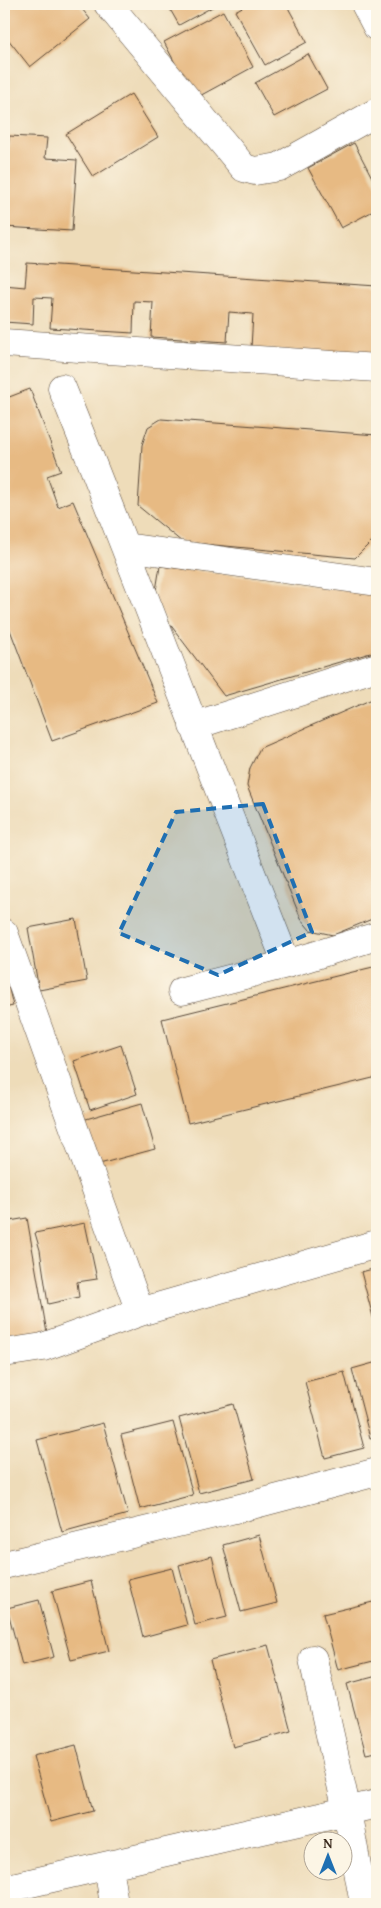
<svg xmlns="http://www.w3.org/2000/svg" width="381" height="1908" viewBox="0 0 381 1908" font-family="'Gentium Book Plus',serif">
  <style>
    .building { fill: #e7ba83 }
    .lines { fill: none; stroke-linecap: round; stroke-linejoin: round }
    .street-casing { stroke: #564535; stroke-width: 29 }
    .secondary-casing { stroke: #564535; stroke-width: 29 }
    .street { stroke: #fff; stroke-width: 28 }
    .secondary { stroke: #fff; stroke-width: 28 }
    .marked { fill: #1f6fb2; fill-opacity: 0.2; stroke: #1f6fb2; stroke-width: 4; stroke-dasharray: 10 6; stroke-linejoin: round }
  </style>
  <rect width="100%" height="100%" fill="#fcf5e5"/>
  <filter id="ink" filterUnits="userSpaceOnUse"><feTurbulence type="fractalNoise" baseFrequency=".02" numOctaves="2"/><feDisplacementMap in="SourceGraphic" scale="10" xChannelSelector="R" yChannelSelector="G"/><feConvolveMatrix kernelMatrix="1 2 1 2 8 2 1 2 1" color-interpolation-filters="sRGB"/></filter>
  <filter id="wash" filterUnits="userSpaceOnUse"><feTurbulence type="fractalNoise" baseFrequency=".0096" numOctaves="4" result="noise"/><feDisplacementMap in="SourceGraphic" scale="20" xChannelSelector="R" yChannelSelector="G"/><feGaussianBlur stdDeviation="1.12" result="paint"/><feColorMatrix in="noise" values="0 0 0 0 0 0 0 0 0 0 0 0 0 0 0 0 0 1.4 0 .05"/><feComposite in="paint" operator="in"/></filter>
  <g filter="url(#wash)">
    <rect width="100%" height="100%" fill="#eedcb9"/>
    <g id="blocks">
      <path class="building" d="M9 4H78L90 19 30 67 4 34V8Z
        M167 4H218L179 25Z
        M248 4H286L307 42 265 65 235 11Z
        M223 11 253 67 194 99 164 42Z
        M308 54 327 89 274 117 255 83Z
        M131 94 158 137 93 177 66 134Z
        M9 136 47 138 45 158 77 160 72 231 4 227Z
        M354 143 377 187V209L341 228 308 168Z
        M27 263 377 286V356L251 348 253 314 229 312 227 342 151 337 153 302 134 301 133 333 50 328 52 298 34 297 33 324 4 322V285L25 287Z
        M30 389 61 471 47 476 58 507 73 501 158 703 52 741 4 614V399Z
        M161 419 377 435V536L355 558 182 542 138 506 142 445 148 427Z
        M160 566 377 594V651L224 696 154 603Z
        M377 697V917L333 935 310 930 301 919 247 786 250 768 260 748Z
        M76 919 87 981 39 990 28 928Z
        M377 966V1077L188 1123 162 1019Z
        M4 969 13 1006 4 1008Z
        M121 1045 137 1094 90 1110 74 1061Z
        M142 1103 155 1149 92 1166 79 1121Z
        M27 1218 48 1339 4 1345V1222Z
        M85 1223 97 1279 77 1282 79 1297 48 1304 40 1250 35 1233Z
        M377 1268V1332L361 1272Z
        M377 1362V1436L370 1438 352 1369Z
        M344 1372 364 1448 325 1458 305 1382Z
        M233 1404 254 1479 199 1493 179 1418Z
        M173 1422 193 1495 140 1509 121 1435Z
        M103 1423 128 1514 62 1532 37 1440Z
        M259 1535 277 1603 241 1612 223 1545Z
        M212 1556 227 1617 195 1625 179 1565Z
        M172 1568 187 1625 143 1637 128 1579Z
        M91 1581 109 1651 71 1660 52 1591Z
        M39 1600 54 1657 22 1665 7 1608Z
        M377 1601V1660L338 1670 323 1614Z
        M268 1645 291 1731 233 1747 210 1660Z
        M377 1676V1752L366 1754 347 1684Z
        M76 1745 93 1811 51 1822 33 1756Z"/>
    </g>
  </g>
  <g filter="url(#ink)">
    <use href="#blocks" fill-opacity="0" stroke="#564535" stroke-width="1"/>
    <g class="lines">
      <g class="street-casing">
        <path id="street" d="M108 4 244 168 255 171 279 167 377 112
          M4 343 377 368
          M62 388C139 579 211 772 287 964L377 936
          M125 547 377 582
          M193 726 377 667
          M4 933 140 1312
          M182 991 287 964
          M4 1353 43 1347 140 1312 377 1244
          M4 1565 256 1504 377 1472
          M313 1659 347 1811 364 1904
          M108 1866 114 1904
          M4 1889 377 1804"/>
      </g>
      <g class="secondary-casing">
        <path id="secondary" d="M365 4 377 27"/>
      </g>
      <use href="#street" class="street"/>
      <use href="#secondary" class="secondary"/>
    </g>
  </g>
  <path class="marked" d="M263 804 312 932 218 975 119 933 176 812Z"/>
  <rect width="381" height="1908" fill="none" stroke="#fcf5e5" stroke-width="20"/>
  <g transform="translate(328 1856)"><circle r="24" fill="#fcf5e5" stroke="#afa495"/>
  <path d="M0-4L9 19L0 12L-9 19Z" fill="#1f6fb2"/>
  <text y="-8" font-size="14" font-weight="bold" text-anchor="middle" fill="#3b2a1e">N</text>
  </g>
</svg>
